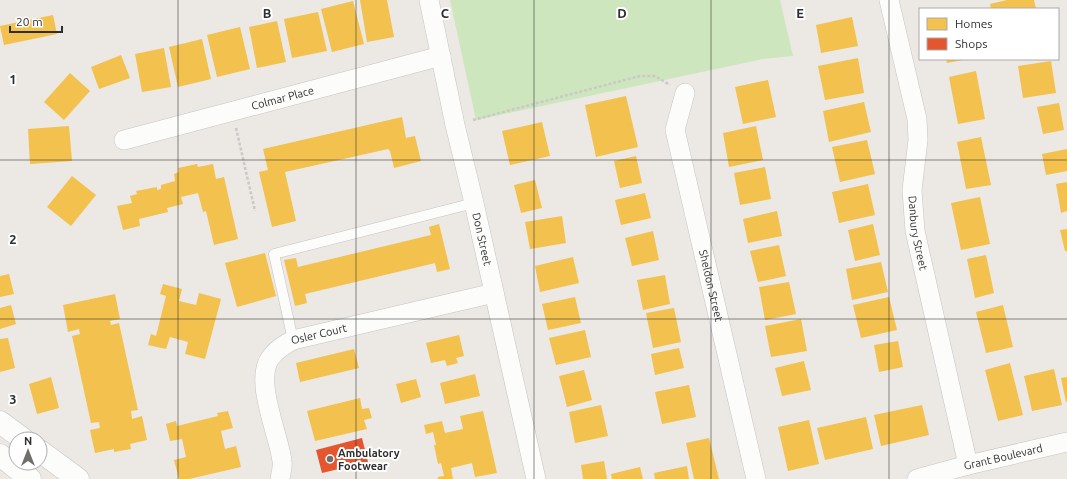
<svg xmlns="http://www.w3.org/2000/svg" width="1067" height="479" viewBox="0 0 1067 479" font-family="Ubuntu,sans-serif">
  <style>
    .green { fill: #cee6be }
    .homes { fill: #f2c14e }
    .shops { fill: #e4572e }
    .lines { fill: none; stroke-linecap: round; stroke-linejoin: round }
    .service-casing { stroke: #c5c4c5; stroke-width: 11 }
    .minor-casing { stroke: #c5c4c5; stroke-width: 20 }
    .secondary-casing { stroke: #c5c4c5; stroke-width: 23 }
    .path { stroke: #c9c9c8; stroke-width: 2.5; stroke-dasharray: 3 2; stroke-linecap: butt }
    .service { stroke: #fcfcfb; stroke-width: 10 }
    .minor { stroke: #fcfcfb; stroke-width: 19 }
    .secondary { stroke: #fcfcfb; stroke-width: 22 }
    .grid { fill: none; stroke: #2e2e2e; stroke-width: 1; stroke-opacity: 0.55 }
    .poi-dot { fill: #706f6e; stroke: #fff; stroke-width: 1.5 }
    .labels { text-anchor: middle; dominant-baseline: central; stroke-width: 4; stroke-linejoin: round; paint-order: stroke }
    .street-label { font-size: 11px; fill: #2e2e2e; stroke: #fff }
    .poi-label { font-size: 11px; font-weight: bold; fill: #2e2e2e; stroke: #fff; text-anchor: start }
    .grid-label { font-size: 13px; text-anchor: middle; font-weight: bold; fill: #2e2e2e; stroke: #fff; stroke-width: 4; stroke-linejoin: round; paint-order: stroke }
  </style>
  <rect width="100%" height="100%" fill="#ece8e4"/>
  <path class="green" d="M450 0H780L793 56 763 59 476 120Z"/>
  <path class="homes" d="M360 0H387L394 37 367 42Z
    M1007 0H1034L1036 9H991L990 4Z
    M353 1 364 44 332 52 321 9Z
    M318 12 327 51 292 58 284 19Z
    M53 15 57 34 4 45 0 26Z
    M852 17 858 46 821 53 816 25Z
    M277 21 286 62 257 68 249 27Z
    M240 27 250 69 217 77 207 35Z
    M202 39 211 79 178 87 169 47Z
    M164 48 171 87 142 92 135 54Z
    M121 55 130 78 99 89 91 67Z
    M858 58 864 93 825 100 818 66Z
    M946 59H963V60L947 63Z
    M1051 61 1056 93 1023 98 1018 66Z
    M976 71 985 119 958 124 949 77Z
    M70 73 90 91 64 120 44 102Z
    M768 80 776 117 743 124 735 87Z
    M626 96 638 147 596 157 585 105Z
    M864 102 871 132 829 142 823 111Z
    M1059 103 1064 130 1043 134 1037 107Z
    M402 117 406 138 415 136 421 161 394 168 390 151 388 149 285 172 296 221 272 227 259 172 268 170 263 149Z
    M542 122 550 156 510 165 502 131Z
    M69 126 72 161 30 164 28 129Z
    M756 126 763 160 729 167 723 133Z
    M981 137 991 185 966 189 957 142Z
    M867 140 875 174 840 182 832 147Z
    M1067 149V171L1046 175 1042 154Z
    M636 156 642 183 620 188 614 161Z
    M197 164 198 167 213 164 216 179 224 177 238 239 214 245 206 211 203 212 198 193 181 197 183 204 167 208 168 212 139 219 140 226 123 230 117 206 132 203 130 196 137 194 136 191 157 187V190L161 189V185L175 181 174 174 179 172 178 168Z
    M765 167 771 199 740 205 734 173Z
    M72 176 96 195 71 226 47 207Z
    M535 180 542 208 521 213 514 185Z
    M1067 182V211L1061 213 1056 184Z
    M868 184 875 215 839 223 832 192Z
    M645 193 651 218 621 225 615 200Z
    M980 197 990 244 961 250 951 203Z
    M777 211 782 236 748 243 743 219Z
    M562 216 566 243 530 249 525 222Z
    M439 224 450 269 437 272 435 263 305 294 307 303 295 306 284 260 296 258 298 267 431 235 429 227Z
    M873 224 880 255 855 261 848 230Z
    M1067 229V251H1065L1060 230Z
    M653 231 659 260 632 266 625 238Z
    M779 245 786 276 758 282 750 251Z
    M265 253 276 296 237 307 225 263Z
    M986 255 994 293 975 298 967 259Z
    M573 257 579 283 540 292 535 266Z
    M881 262 888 292 852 300 846 269Z
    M9 274 14 294 0 297V276Z
    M665 275 670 304 643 310 637 280Z
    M789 282 796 314 765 320 759 287Z
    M163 284 182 289 179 301 196 305 199 293 221 299 205 359 185 354 188 342 170 337 166 349 148 345 151 334 156 336 166 296 160 294Z
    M115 294 120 319 110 321 111 325 119 323 138 410 131 411 132 419 142 416 147 440 130 444 131 449 114 452V449L95 453 90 430 100 428 99 422 91 423 72 336 80 334 79 329 68 332 63 305Z
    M575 297 581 323 548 330 542 304Z
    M889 297 897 330 861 338 853 305Z
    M11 305 16 324 0 329V308Z
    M1003 305 1013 347 986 353 976 312Z
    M674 308 681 342 653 348 646 313Z
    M801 319 807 351 771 357 765 326Z
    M585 330 591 357 556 365 549 338Z
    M459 335 464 356 456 358 458 363 447 366 445 360 431 363 426 343Z
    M8 338 15 368 0 372V339Z
    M898 341 903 367 879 372 874 345Z
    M679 348 684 368 655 375 651 354Z
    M354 349 359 368 300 382 296 363Z
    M804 361 811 390 782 396 775 368Z
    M1010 363 1023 415 998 421 985 370Z
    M1054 369 1062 405 1032 411 1024 376Z
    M584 370 592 400 567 407 559 376Z
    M475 374 480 396 445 404 440 383Z
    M51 377 59 408 37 414 29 384Z
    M1067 377V402H1066L1061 378Z
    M416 379 421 397 401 403 396 384Z
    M689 385 696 417 662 424 655 392Z
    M360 398 362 409 369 408 372 418 364 420 367 429 315 441 307 411Z
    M601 405 608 436 575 443 569 412Z
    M922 405 929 435 881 446 874 415Z
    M228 411 233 428 221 431 225 449 236 446 241 467 189 479H179L174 460 186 457 182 439 170 441 166 424 176 421 177 426 218 416 217 413Z
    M483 411 497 473 475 477 472 463 451 468 453 479H438V477L444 476 441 463 438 464 434 445H436L433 432 426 434 424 425 442 421 445 433 463 429 460 416Z
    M866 417 873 449 825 460 817 428Z
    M809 420 819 464 788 471 778 427Z
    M709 438 719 479H694L686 443Z
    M604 461 607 479H583L581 465Z
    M687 466 689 479H655L654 473Z
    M640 467 643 479H612L611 474Z"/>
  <path class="shops" d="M362 438 368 462 322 473 316 450Z"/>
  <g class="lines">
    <g class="service-casing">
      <path id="service" d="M293 340 274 254 474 203"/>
    </g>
    <g class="minor-casing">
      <g id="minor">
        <path id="s1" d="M429 0 455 125 474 203 536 479"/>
        <path id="s2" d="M889 0 917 119 918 140 912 190 915 231 968 465"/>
        <path id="s3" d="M685 93 675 130 756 479"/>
        <path id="s4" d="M124 140 441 56"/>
        <path id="s5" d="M280 479C281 473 283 466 282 461 279 435 253 379 271 357 277 349 284 345 293 340L494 293"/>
        <path id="s6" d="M917 479 968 465 1067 442"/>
      </g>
    </g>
    <g class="secondary-casing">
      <path id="secondary" d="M0 422 23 439
        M40 451 78 479
        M0 455 30 479"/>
    </g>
    <path class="path" d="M473 120 640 76H655L670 85
      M236 128 255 211"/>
    <use href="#service" class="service"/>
    <use href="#minor" class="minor"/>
    <use href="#secondary" class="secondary"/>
  </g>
  <path class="grid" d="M178 0V479M356 0V479M534 0V479M711 0V479M889 0V479M0 160H1067M0 319H1067"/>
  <circle class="poi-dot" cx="330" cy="459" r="4"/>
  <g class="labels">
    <g class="street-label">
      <text stroke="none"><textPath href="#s4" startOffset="164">Colmar Place</textPath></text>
      <text stroke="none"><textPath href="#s2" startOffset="237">Danbury Street</textPath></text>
      <text stroke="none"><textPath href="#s1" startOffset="245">Don Street</textPath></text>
      <text stroke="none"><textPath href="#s3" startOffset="198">Sheldon Street</textPath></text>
      <text stroke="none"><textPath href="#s5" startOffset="180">Osler Court</textPath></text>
      <text stroke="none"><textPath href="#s6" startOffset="89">Grant Boulevard</textPath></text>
    </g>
    <g class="poi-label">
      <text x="338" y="453">Ambulatory<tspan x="338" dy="13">Footwear</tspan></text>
    </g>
  </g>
  <g class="grid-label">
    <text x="267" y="18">B</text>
    <text x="445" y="18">C</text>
    <text x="622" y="18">D</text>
    <text x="800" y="18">E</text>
    <text x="13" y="84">1</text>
    <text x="13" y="244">2</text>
    <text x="13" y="404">3</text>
  </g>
  <rect x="919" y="8" width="140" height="52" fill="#ffffff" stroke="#ababab"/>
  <rect x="927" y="18" width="20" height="12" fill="#f2c14e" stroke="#ababab"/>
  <text x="955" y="28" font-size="12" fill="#2e2e2e">Homes</text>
  <rect x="927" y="38" width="20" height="12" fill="#e4572e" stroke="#ababab"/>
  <text x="955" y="48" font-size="12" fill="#2e2e2e">Shops</text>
  <g transform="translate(28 451)"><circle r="19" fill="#ffffff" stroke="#ababab"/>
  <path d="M0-3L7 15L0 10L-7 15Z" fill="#706f6e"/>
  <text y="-6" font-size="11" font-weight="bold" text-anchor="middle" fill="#2e2e2e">N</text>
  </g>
  <path d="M10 26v6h52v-6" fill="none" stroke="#2e2e2e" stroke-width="2"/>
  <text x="16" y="26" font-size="12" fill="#2e2e2e" stroke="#ffffff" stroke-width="3" paint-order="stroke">20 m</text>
</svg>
